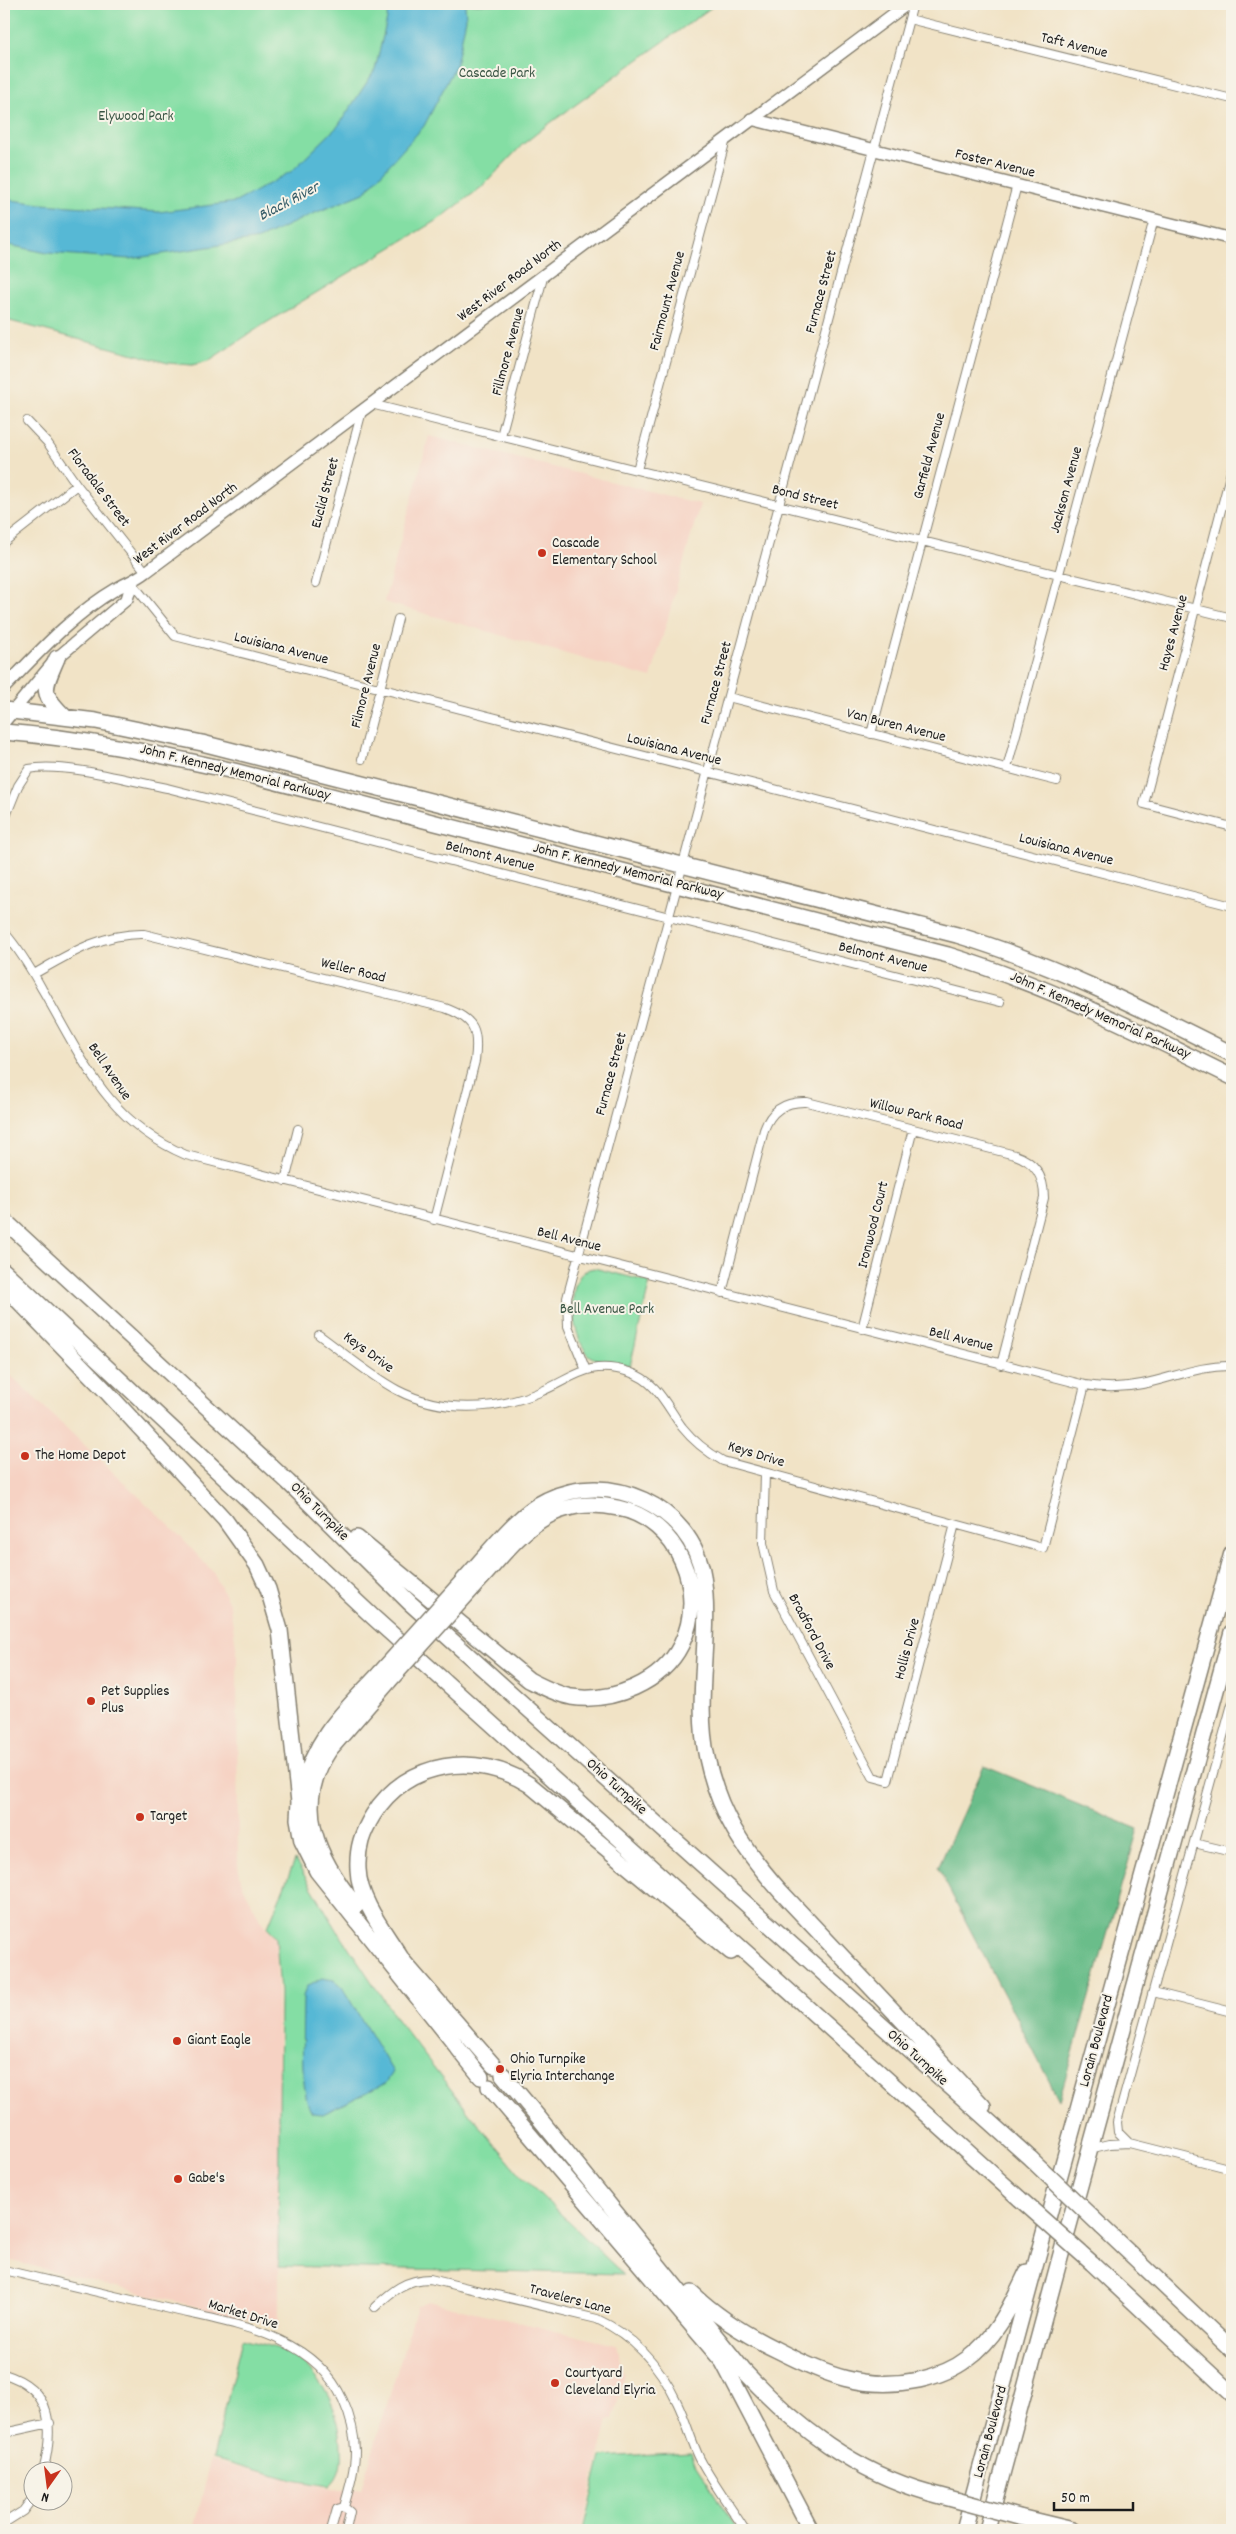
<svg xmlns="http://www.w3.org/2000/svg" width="1236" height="2534" viewBox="0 0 1236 2534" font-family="Dekko,sans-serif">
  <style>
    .built { fill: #f6d2c3 }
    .green { fill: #84dea4; stroke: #507d60 }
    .forest { fill: #6bbd8a; stroke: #446c53 }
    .water { fill: #57b8d5; stroke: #3a6a78 }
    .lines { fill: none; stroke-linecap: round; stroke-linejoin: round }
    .street-casing { stroke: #868071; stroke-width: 10 }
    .secondary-casing { stroke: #868071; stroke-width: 14 }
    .highway-casing { stroke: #868071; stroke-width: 18 }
    .street { stroke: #fff; stroke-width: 8 }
    .secondary { stroke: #fff; stroke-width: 11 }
    .highway { stroke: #fff; stroke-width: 15 }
    .highway-bridge-casing { stroke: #868071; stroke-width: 18; stroke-linecap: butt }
    .highway-bridge { stroke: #fff; stroke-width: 15 }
    .poi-dot { fill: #c8321e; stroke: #f7f3e8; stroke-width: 2 }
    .labels { text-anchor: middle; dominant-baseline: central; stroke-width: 4; stroke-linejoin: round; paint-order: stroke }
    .street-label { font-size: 15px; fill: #1c1c1c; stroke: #f7f3e8 }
    .park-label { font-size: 15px; fill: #3b5645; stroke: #f7f3e8 }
    .poi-label { font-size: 15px; fill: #1c1c1c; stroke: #f7f3e8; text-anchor: start }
    .water-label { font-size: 16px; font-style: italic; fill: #345a66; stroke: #f7f3e8 }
  </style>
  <rect width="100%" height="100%" fill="#f7f3e8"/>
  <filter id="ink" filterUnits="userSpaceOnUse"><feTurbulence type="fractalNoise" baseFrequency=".02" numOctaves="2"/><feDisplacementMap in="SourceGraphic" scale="10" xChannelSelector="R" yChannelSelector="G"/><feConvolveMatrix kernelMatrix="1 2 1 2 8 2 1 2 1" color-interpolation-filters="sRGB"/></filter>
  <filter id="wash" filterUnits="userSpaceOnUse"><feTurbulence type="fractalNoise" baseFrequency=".0096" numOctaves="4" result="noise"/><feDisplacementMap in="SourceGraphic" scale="20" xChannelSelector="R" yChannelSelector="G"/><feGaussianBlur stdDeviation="1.12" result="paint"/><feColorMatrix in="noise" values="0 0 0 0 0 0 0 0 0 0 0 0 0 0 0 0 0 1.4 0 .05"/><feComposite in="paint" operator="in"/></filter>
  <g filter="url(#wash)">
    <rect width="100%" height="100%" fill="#f1e3c6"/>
    <path class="built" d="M429 436 700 504 651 678 384 602Z
      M4 1369 172 1528 213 1572 230 1606 237 1653 238 1866 242 1884 260 1920 276 1938 279 2081V2327L4 2259Z
      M427 2301 616 2345 624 2377 613 2419 608 2420 581 2530H194L211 2460 333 2489H361L417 2306Z"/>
    <path class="green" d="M4 4H716L546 126 522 145 483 186 442 217 266 323 208 361 192 365 168 363 10 321 4 322Z
      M594 1268 650 1282 630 1366C616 1362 600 1364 589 1355 571 1338 562 1271 594 1268Z
      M295 1860 339 1933 398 2021 470 2114 520 2175 623 2274 278 2266 280 1992 276 1938 268 1927Z
      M242 2339C253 2342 265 2344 276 2348 316 2363 341 2406 341 2448 342 2462 341 2476 329 2486L293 2480 213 2458Z
      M691 2452 696 2466 738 2530H583L601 2457Z"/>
    <path class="forest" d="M984 1766 1138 1829 1059 2100 938 1868Z"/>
    <path class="water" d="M388 4H465L466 19 456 65 424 126 364 193 310 215 259 239 130 259 47 253 4 244V199L41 204 159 212 236 202 292 171 338 126 375 70 387 19Z
      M322 1978 334 1980 342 1987 393 2072 386 2083 323 2114 312 2113C299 2095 303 2022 303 1996L307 1986Z"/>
  </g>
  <g filter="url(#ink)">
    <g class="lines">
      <g class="street-casing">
        <path id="street" d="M909 19 1232 99
          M371 404 1232 618
          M27 421 47 442 77 485 146 572
          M501 436 544 274
          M1232 468 1144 804 1232 827
          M637 470 726 139
          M4 542 77 485
          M132 583 175 636 1232 906
          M316 583 362 411
          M728 697 1057 781
          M871 734 1017 185
          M362 759 398 619
          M1007 768 1154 219
          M4 821 18 786 29 769C64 762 130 781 167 788L1000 1002
          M4 932C19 949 31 969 42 989 83 1059 106 1121 186 1155L1085 1385C1104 1388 1123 1388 1142 1384 1173 1378 1200 1365 1232 1366
          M34 974C69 954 102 933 144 934L445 1008C475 1019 479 1030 475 1061L434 1220
          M285 1181 298 1129
          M722 1293 764 1130C771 1110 786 1101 807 1102L1015 1155C1036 1162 1044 1177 1044 1198L1001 1365
          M862 1329 913 1129
          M319 1335C344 1353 369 1375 397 1390 441 1413 495 1411 540 1392 574 1378 588 1359 629 1372 657 1381 666 1405 682 1427 694 1442 707 1452 723 1461L1043 1548 1085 1385
          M585 1368 568 1326 567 1298 913 4
          M765 1474 763 1543 774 1591 873 1777 888 1781 955 1524
          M1194 1843 1232 1852
          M1153 1992 1232 2012
          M1129 2143 1118 2132 1117 2122 1232 1704
          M1089 2149 1110 2144 1129 2143 1232 2169
          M4 2270C59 2283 114 2296 170 2309 233 2324 313 2334 343 2400 350 2416 355 2434 355 2451 355 2470 349 2489 344 2507
          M375 2307C392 2291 406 2279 430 2279L597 2319C634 2336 660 2366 677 2402 686 2420 691 2441 700 2459 713 2484 730 2506 745 2530
          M4 2374C54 2389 54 2429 43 2472
          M4 2433 50 2423
          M4 2523 23 2511 32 2499
          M331 2530 337 2509 344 2507 350 2512 346 2530"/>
      </g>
      <g class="secondary-casing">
        <path id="secondary" d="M751 119 1232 239
          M4 688C38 653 73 614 116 589 126 583 136 580 146 572L907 4
          M4 722 57 658 127 599 132 583"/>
      </g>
      <g class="highway-casing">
        <path id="highway" d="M57 658C44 689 39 692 65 717
          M4 710 96 721 202 743 957 935C1053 964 1143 1009 1232 1054
          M4 732C82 738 157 754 234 771L948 955C1048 986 1139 1031 1232 1077
          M4 1220 288 1482 410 1603 1031 2159
          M4 1271 373 1617 1020 2199
          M4 1286 104 1389 225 1520 257 1565 268 1589 280 1630 299 1802 298 1819 302 1841 317 1871 481 2077
          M357 1538 529 1680C543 1687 556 1694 571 1697 612 1703 662 1683 681 1645 708 1591 678 1520 618 1508 591 1502 564 1505 541 1520 517 1535 498 1561 479 1581
          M470 1573C491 1550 519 1513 547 1500 608 1469 692 1506 703 1576 712 1636 694 1698 707 1758 719 1814 744 1850 781 1892L983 2106
          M302 1791C315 1736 343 1713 380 1673
          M356 1906C318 1859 291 1806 330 1749L389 1681
          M395 1952 494 2066
          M401 1958C385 1932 359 1901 358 1869 357 1848 362 1833 373 1815 407 1760 477 1751 530 1785L731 1952
          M503 2075 539 2118 743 2370C795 2426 855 2472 930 2493
          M489 2087 723 2362 811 2530
          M1102 2227 1232 2350
          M1092 2263 1232 2394
          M692 2293C717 2317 746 2335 777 2350 826 2375 863 2391 919 2380 936 2376 953 2370 967 2359 997 2338 1012 2303 1027 2272
          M1019 2517 1073 2530
          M964 2530 1051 2207 1232 1553
          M987 2530 1060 2258 1232 1632"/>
      </g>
      <use href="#street" class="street"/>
      <use href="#secondary" class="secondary"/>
      <use href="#highway" class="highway"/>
      <g class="highway-bridge-casing">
        <path id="highway-bridge" d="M380 1673 470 1573
          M389 1681 479 1581
          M1031 2159 1102 2227
          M1020 2199 1092 2263
          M930 2493 1019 2517"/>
      </g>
      <use href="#highway-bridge" class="highway-bridge"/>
    </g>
  </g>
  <g class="poi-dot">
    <circle cx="542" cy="553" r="5"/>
    <circle cx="25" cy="1456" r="5"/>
    <circle cx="91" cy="1701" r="5"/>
    <circle cx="140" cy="1817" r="5"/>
    <circle cx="177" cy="2041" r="5"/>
    <circle cx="500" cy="2069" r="5"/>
    <circle cx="178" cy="2179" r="5"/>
    <circle cx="555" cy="2383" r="5"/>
  </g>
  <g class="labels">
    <g class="street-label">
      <text transform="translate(1074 46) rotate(14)">Taft Avenue</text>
      <text transform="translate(995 164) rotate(14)">Foster Avenue</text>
      <text transform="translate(510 281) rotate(-37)">West River Road North</text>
      <text transform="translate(822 292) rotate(-75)">Furnace Street</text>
      <text transform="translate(668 301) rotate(-75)">Fairmount Avenue</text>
      <text transform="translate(509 352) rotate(-75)">Fillmore Avenue</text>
      <text transform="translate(930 456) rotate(-75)">Garfield Avenue</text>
      <text transform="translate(98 488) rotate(53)">Floradale Street</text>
      <text transform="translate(1067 490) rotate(-75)">Jackson Avenue</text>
      <text transform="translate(326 493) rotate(-75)">Euclid Street</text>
      <text transform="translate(805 498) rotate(14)">Bond Street</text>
      <text transform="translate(186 524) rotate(-37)">West River Road North</text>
      <text transform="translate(1174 633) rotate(-75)">Hayes Avenue</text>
      <text transform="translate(281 649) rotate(14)">Louisiana Avenue</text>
      <text transform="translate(717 683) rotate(-75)">Furnace Street</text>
      <text transform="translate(367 686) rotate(-76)">Filmore Avenue</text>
      <text transform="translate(896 726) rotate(14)">Van Buren Avenue</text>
      <text transform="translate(674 750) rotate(14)">Louisiana Avenue</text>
      <text transform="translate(235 773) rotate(14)">John F. Kennedy Memorial Parkway</text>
      <text transform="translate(1066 850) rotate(14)">Louisiana Avenue</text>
      <text transform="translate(490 857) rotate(14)">Belmont Avenue</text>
      <text transform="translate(628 872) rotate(14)">John F. Kennedy Memorial Parkway</text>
      <text transform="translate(883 958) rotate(14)">Belmont Avenue</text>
      <text transform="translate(353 971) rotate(14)">Weller Road</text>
      <text transform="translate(1100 1016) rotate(24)">John F. Kennedy Memorial Parkway</text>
      <text transform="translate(109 1072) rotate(56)">Bell Avenue</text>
      <text transform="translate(612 1074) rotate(-75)">Furnace Street</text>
      <text transform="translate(916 1115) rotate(14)">Willow Park Road</text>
      <text transform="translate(874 1225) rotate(-76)">Ironwood Court</text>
      <text transform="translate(569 1240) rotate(14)">Bell Avenue</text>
      <text transform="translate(961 1340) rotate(14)">Bell Avenue</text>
      <text transform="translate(368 1353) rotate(36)">Keys Drive</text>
      <text transform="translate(756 1455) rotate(17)">Keys Drive</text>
      <text transform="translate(319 1512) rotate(45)">Ohio Turnpike</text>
      <text transform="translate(811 1632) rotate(62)">Bradford Drive</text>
      <text transform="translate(908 1649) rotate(-75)">Hollis Drive</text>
      <text transform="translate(616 1787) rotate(42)">Ohio Turnpike</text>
      <text transform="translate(1097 2041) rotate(-75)">Lorain Boulevard</text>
      <text transform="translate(917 2058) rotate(42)">Ohio Turnpike</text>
      <text transform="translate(570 2300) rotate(15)">Travelers Lane</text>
      <text transform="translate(243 2315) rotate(17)">Market Drive</text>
      <text transform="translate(991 2432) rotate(-75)">Lorain Boulevard</text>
    </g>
    <g class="park-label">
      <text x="497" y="74">Cascade Park</text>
      <text x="136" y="117">Elywood Park</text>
      <text x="607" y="1310">Bell Avenue Park</text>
    </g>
    <g class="poi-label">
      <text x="552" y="544">Cascade<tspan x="552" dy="17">Elementary School</tspan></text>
      <text x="35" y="1456">The Home Depot</text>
      <text x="101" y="1692">Pet Supplies<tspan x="101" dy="17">Plus</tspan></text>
      <text x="150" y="1817">Target</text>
      <text x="187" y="2041">Giant Eagle</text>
      <text x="510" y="2060">Ohio Turnpike<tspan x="510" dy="17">Elyria Interchange</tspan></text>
      <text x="188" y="2179">Gabe's</text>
      <text x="565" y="2374">Courtyard<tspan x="565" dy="17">Cleveland Elyria</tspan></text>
    </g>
    <g class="water-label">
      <text transform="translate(289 202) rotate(-28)">Black River</text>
    </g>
  </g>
  <rect width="1236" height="2534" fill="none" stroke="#f7f3e8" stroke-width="20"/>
  <g transform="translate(48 2486) rotate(194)"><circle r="24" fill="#f7f3e8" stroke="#9f9d96"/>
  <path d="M0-4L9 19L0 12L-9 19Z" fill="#c8321e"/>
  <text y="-8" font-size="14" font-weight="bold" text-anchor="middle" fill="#1c1c1c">N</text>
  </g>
  <path d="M1054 2502v8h79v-8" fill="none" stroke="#1c1c1c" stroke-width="2.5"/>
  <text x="1061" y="2502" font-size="15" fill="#1c1c1c" stroke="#f7f3e8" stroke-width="4" paint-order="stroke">50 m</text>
</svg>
